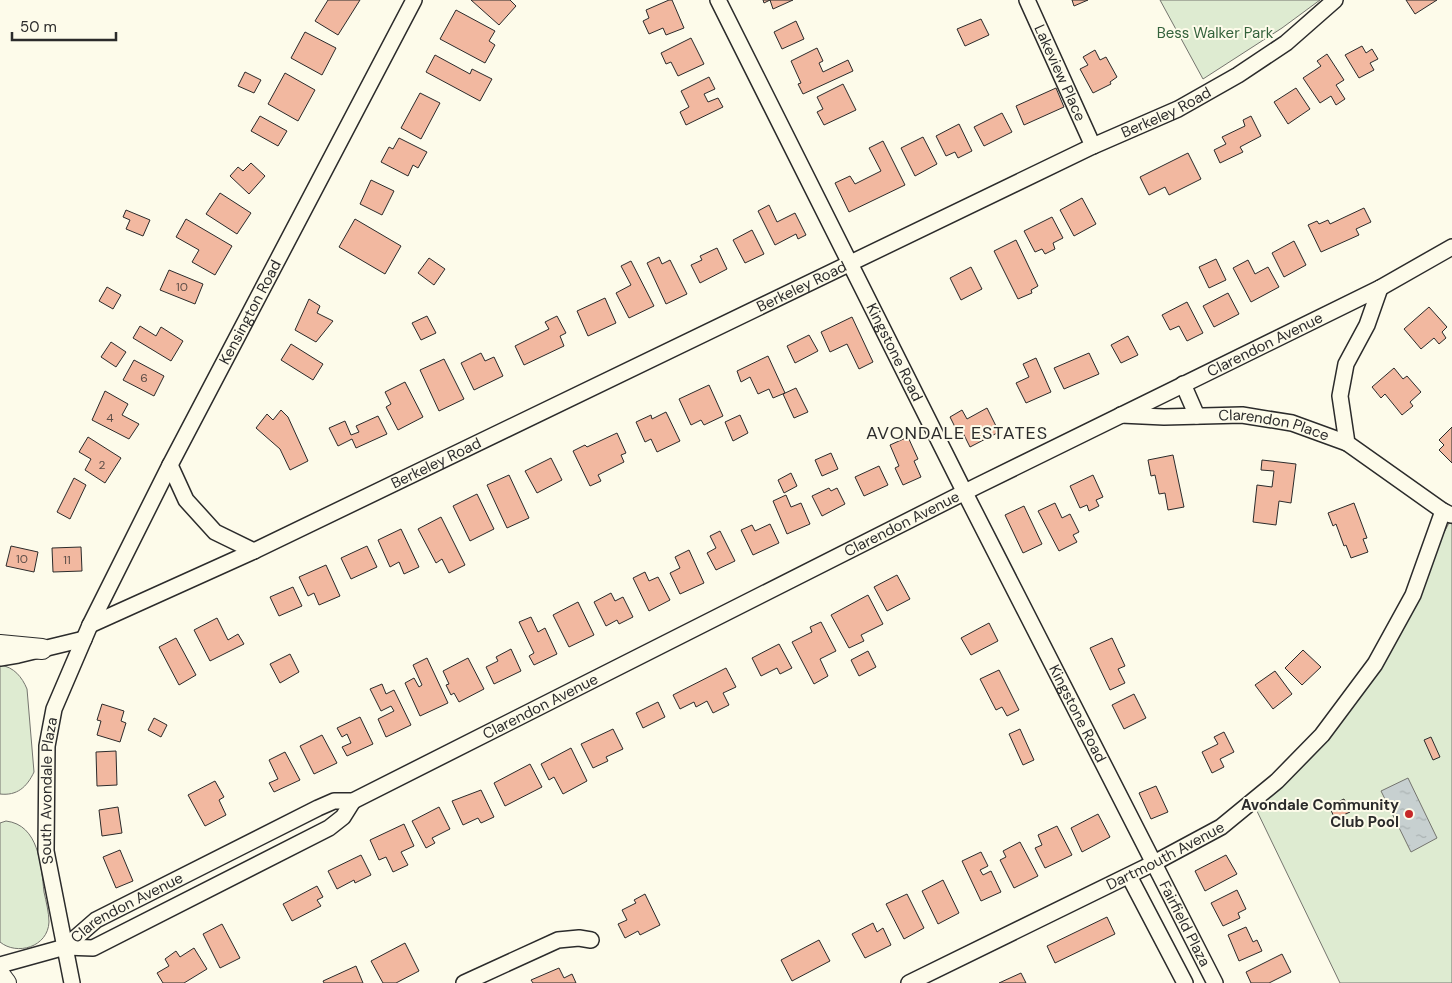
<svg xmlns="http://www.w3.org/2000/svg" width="1452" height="983" viewBox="0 0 1452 983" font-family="'DM Sans',sans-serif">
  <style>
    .green { fill: #deebd1; stroke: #74746e }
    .water { fill: url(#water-ripples); stroke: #74746e }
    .building { fill: #f2b8a0; stroke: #2b2b2b }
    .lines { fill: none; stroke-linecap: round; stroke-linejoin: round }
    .minor-casing { stroke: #2b2b2b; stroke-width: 18 }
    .major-casing { stroke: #2b2b2b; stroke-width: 22 }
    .minor { stroke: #fdfbea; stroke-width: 15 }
    .major { stroke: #fdfbea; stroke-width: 20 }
    .poi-dot { fill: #c62828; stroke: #fdfbea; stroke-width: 2 }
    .labels { text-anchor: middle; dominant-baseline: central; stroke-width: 4; stroke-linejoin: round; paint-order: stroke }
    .number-label { font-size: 12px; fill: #5d4e48 }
    .park-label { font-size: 15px; fill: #34623c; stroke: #fdfbea }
    .street-label { font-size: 15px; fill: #2b2b2b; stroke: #fdfbea }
    .poi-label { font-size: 15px; font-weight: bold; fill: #2b2b2b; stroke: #fdfbea; text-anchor: end }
    .quarter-label { font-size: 18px; letter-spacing: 1px; fill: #2b2b2b; stroke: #fdfbea }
  </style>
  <defs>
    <pattern id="water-ripples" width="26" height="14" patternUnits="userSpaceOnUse" patternTransform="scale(1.25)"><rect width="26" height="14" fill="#c7d0d0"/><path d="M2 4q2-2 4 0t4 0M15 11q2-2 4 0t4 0" fill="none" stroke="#abb3b3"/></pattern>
  </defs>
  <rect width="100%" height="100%" fill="#fdfbea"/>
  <path class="green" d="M1160 0H1320L1282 28 1203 79Z
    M1449 523 1452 524V983H1340L1255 807 1369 675Z
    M0 665C14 667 22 677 27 689L34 772C27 787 17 796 0 794Z
    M6 821C39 825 41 865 44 892 46 901 49 913 49 922 48 947 17 956 0 942V823Z"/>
  <path class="water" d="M1408 778 1437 838 1411 852 1381 791Z"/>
  <path class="building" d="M328 0H360L338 35 315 21Z
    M471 0H510L516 6 499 25Z
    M669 0H672L684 28 666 35 663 28 649 34 643 21 649 18 646 10Z
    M763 0H793L773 9 770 0 764 3Z
    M1072 0H1088L1074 6Z
    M1406 0H1437L1415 14Z
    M456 10 495 31 489 41 495 45 485 63 440 39Z
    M981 19 989 35 965 46 957 29Z
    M796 21 804 39 782 49 774 32Z
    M305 32 336 48 322 75 291 58Z
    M691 38 704 64 678 76 671 62 666 64 661 53Z
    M1362 46 1366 53 1372 49 1378 59 1370 63 1374 70 1359 78 1345 55Z
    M817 48 823 61 819 63 823 72 848 60 853 71 803 94 798 84 801 83 791 61Z
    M1095 50 1100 60 1106 57 1117 77 1110 82 1111 84 1093 93 1080 69 1088 65 1083 57Z
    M1327 54 1344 80 1336 85 1345 99 1336 105 1331 96 1320 103 1303 78 1321 66 1317 61Z
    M435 55 470 74 472 69 492 79 480 101 426 72Z
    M245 72 261 80 254 93 238 86Z
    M285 73 315 90 298 121 268 104Z
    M709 77 715 89 704 94 708 102 718 98 723 107 686 125 680 112 689 107 681 91Z
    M843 84 856 110 824 125 817 112 823 109 817 97Z
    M1056 88 1064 107 1024 125 1016 106Z
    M1296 88 1310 109 1288 124 1274 102Z
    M420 93 440 103 421 139 401 128Z
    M1002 113 1012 132 984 146 974 127Z
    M260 116 287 131 278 146 251 131Z
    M1251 116 1261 136 1240 147 1243 152 1220 163 1214 150 1226 144 1222 137 1245 126 1243 120Z
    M959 124 972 151 958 158 955 152 946 156 936 136Z
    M923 137 937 164 915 176 901 148Z
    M399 138 427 152 418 168 413 165 408 176 381 162 389 147 393 149Z
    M883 141 905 185 849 212 835 183 850 176 855 184 881 171 869 148Z
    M1188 153 1201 179 1169 195 1165 187 1149 195 1140 177Z
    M251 163 265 176 249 194 230 176 238 167 243 171Z
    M371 180 394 191 382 215 360 204Z
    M220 193 251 213 237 234 206 214Z
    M1082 198 1096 224 1074 236 1060 210Z
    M769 205 777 222 795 213 806 235 798 239 796 234 775 245 758 211Z
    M1364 208 1371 222 1356 229 1359 235 1321 252 1308 225 1317 221 1319 224 1328 220 1330 224Z
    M126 210 150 220 143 236 126 229 130 220 123 217Z
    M1052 217 1063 238 1053 243 1055 249 1045 254 1042 249 1035 252 1024 231Z
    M186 219 232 246 215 275 192 262 199 250 176 237Z
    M355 219 401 246 385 274 339 247Z
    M752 230 764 254 745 263 733 240Z
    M1016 240 1038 286 1031 290 1032 293 1018 299 994 251Z
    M1294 241 1306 265 1284 277 1272 253Z
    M717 248 727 269 700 283 691 265 702 260 700 256Z
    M659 257 662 264 670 260 687 294 666 304 647 263Z
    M429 258 445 269 434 285 418 273Z
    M1216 259 1226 280 1209 288 1199 267Z
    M1248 260 1255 274 1268 267 1279 287 1251 302 1233 268Z
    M631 261 654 306 629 318 616 293 631 285 621 266Z
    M971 267 982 289 961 300 950 278Z
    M169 270 203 284 195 304 160 290Z
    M107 287 121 295 113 309 99 301Z
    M1228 293 1239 314 1214 327 1203 306Z
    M605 298 616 323 588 336 577 311Z
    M309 299 320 306 317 313 333 321 316 342 295 330Z
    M1187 302 1203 333 1187 341 1179 326 1170 330 1162 315Z
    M1429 307 1447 327 1442 332 1446 338 1439 344 1434 338 1421 349 1404 329Z
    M427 316 436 333 421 340 412 323Z
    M557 316 566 333 560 336 564 346 524 365 515 346 549 329 545 322Z
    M852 317 873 362 859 369 847 344 830 352 821 332Z
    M140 326 156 336 161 327 183 341 171 361 133 338Z
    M809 335 818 351 795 363 787 346Z
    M1128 336 1138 355 1121 363 1111 345Z
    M111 342 126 352 116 367 101 357Z
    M291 344 323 364 313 380 281 360Z
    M481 353 485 361 494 357 503 376 474 390 461 363Z
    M1089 353 1099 374 1064 389 1054 368Z
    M768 356 785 393 773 398 769 389 758 394 750 377 741 382 737 371Z
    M1036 358 1051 392 1026 403 1016 383 1029 377 1023 364Z
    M444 359 464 399 439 411 420 370Z
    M134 360 164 376 154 396 123 380Z
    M1394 368 1403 379 1407 376 1421 392 1410 402 1413 406 1402 415 1385 394 1381 398 1372 387Z
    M405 382 423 417 398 430 386 407 391 404 385 392Z
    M709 385 723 416 704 425 701 420 691 425 679 399Z
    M796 388 808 412 794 418 783 394Z
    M105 391 128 404 122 415 139 424 129 439 92 420Z
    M987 408 999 432 970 447 961 429 957 431 950 417 962 410 967 419Z
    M281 410 288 417 308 461 290 470 280 449 256 428 267 414 273 420Z
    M666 412 680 441 657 452 651 439 645 442 636 422 651 415 652 419Z
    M740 415 748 433 733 441 725 422Z
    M378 416 387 434 356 448 352 439 338 446 329 428 345 421 351 435 359 432 356 426Z
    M1452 427V463L1439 450 1444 445 1439 440Z
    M617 433 626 453 621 455 624 462 598 475 601 481 590 486 573 451 585 445 587 447Z
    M88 437 121 458 105 483 85 470 91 459 79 452Z
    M908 437 918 459 914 461 921 477 903 485 895 468 899 466 890 445Z
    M831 453 838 469 822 476 815 460Z
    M1173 455 1184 507 1168 510 1165 493 1159 494 1155 475 1151 476 1148 460Z
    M551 458 562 480 537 493 525 471Z
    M1262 460 1296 464 1291 503 1279 501 1276 525 1253 522 1257 485 1272 487 1274 471 1261 470Z
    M879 466 888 485 864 496 855 477Z
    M791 473 797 486 784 493 778 480Z
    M509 475 529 518 507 528 487 485Z
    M1093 475 1103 497 1096 500 1099 506 1089 511 1087 505 1080 508 1070 486Z
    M74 478 86 485 70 519 57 512Z
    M829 488 831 491 837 488 845 504 822 516 812 496Z
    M477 494 494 529 470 541 453 506Z
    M786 495 791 507 801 503 810 524 787 534 773 501Z
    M1055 503 1062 518 1070 514 1079 532 1073 535 1077 542 1059 551 1038 511Z
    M1354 503 1367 538 1363 539 1368 552 1351 558 1346 545 1344 546 1336 524 1333 526 1328 513Z
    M1024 506 1042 544 1023 553 1005 515Z
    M441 517 465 565 449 573 442 559 436 563 418 529Z
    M770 524 779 543 753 555 741 530 752 525 755 531Z
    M401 529 419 567 404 574 399 562 390 567 378 540Z
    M720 531 735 561 716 570 707 553 716 548 710 536Z
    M11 546 38 552 34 572 6 566Z
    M367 546 377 567 351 579 341 558Z
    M81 547 82 571 53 572 52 548Z
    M689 550 704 583 680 594 670 573 680 568 675 557Z
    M326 565 340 596 319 605 314 593 308 596 299 577Z
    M645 572 649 581 658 577 670 600 649 611 633 578Z
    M897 575 910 599 887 611 874 587Z
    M293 587 302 606 279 616 270 597Z
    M611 593 615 601 623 597 633 617 619 624 617 620 606 626 594 602Z
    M868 595 883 624 861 635 864 641 849 648 831 615Z
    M578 602 594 635 569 647 553 615Z
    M531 617 538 632 545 628 557 654 534 665 529 656 534 653 519 622Z
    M217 618 228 640 238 634 244 644 210 661 194 630Z
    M821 622 836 651 820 659 828 676 814 684 792 642 812 632 810 627Z
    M989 623 998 641 971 655 961 638Z
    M176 638 196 675 179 685 159 647Z
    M1112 638 1125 666 1118 669 1125 683 1110 690 1090 648Z
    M779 644 792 668 780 674 777 668 761 676 752 658Z
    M511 649 521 671 494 684 486 667 498 661 496 657Z
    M1303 650 1321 667 1302 685 1285 668Z
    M868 651 876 667 859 676 851 660Z
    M290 654 299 672 280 683 270 664Z
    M427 658 448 703 420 716 405 683 414 678 419 687 422 685 413 665Z
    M468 658 484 689 459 702 454 693 451 695 446 685 449 684 443 671Z
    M726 668 736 687 723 693 729 705 713 713 707 701 696 707 694 702 680 709 673 695Z
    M999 670 1019 710 1007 716 1002 707 996 710 980 679Z
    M1275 671 1292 694 1273 709 1255 685Z
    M382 684 386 694 394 690 411 725 386 737 378 719 394 711 391 706 381 711 370 689Z
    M1134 694 1146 718 1124 729 1112 705Z
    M658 702 665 717 643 728 636 713Z
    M102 704 124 711 121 721 126 723 120 742 97 735 101 721 97 720Z
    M360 717 373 744 347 756 342 747 351 743 347 734 342 737 337 728Z
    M154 718 167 725 161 737 148 730Z
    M613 729 623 749 606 757 608 761 593 768 581 744Z
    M1020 729 1034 760 1023 765 1009 734Z
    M1224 732 1234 752 1220 759 1224 767 1212 773 1202 752 1218 744 1214 737Z
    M322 735 337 763 314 774 300 746Z
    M1431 737 1440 757 1433 760 1424 740Z
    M571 748 587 781 563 794 554 777 549 780 541 764Z
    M116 751 117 785 97 786 96 752Z
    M285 752 300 780 274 792 269 783 278 779 269 760Z
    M530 764 542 787 505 806 494 783Z
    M215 781 224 797 219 800 226 815 205 826 188 795Z
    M1156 786 1168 812 1151 819 1139 793Z
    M481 790 494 817 481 823 478 818 463 825 452 801Z
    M1344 799 1350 812 1335 819 1329 806Z
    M118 807 122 833 102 836 99 810Z
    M439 807 450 829 432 838 435 843 426 848 412 821Z
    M1098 814 1110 837 1082 852 1071 828Z
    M404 824 414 846 401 852 408 865 393 872 386 857 379 860 370 840Z
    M1057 826 1072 855 1045 868 1035 848 1042 845 1038 835Z
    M1020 842 1038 876 1014 888 1000 860 1006 857 1003 851Z
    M120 850 133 881 116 888 103 857Z
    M981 852 988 866 980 870 983 875 991 871 1001 892 981 901 962 861Z
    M361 855 371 875 355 883 354 880 337 889 328 871Z
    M1226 855 1237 874 1205 891 1195 871Z
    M943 880 959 913 938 924 922 891Z
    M317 886 323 897 317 900 321 906 292 921 283 904Z
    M1237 890 1246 909 1238 913 1240 918 1223 926 1211 903Z
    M645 894 660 925 640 935 638 931 625 938 618 924 627 920 622 910 636 903 634 900Z
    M907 894 924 928 904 939 886 904Z
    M1107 917 1115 934 1055 963 1047 946Z
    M873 923 877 932 883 928 891 945 865 958 852 934Z
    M222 924 240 958 220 968 203 934Z
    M1246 927 1253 942 1257 940 1262 951 1239 961 1228 935Z
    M819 940 830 961 792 981 781 960Z
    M405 943 419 971 396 983H383L371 961Z
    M194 948 207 969 184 983H163L157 973 169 966 165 959 176 951 180 957Z
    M1282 954 1291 972 1269 983H1251L1246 972Z
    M356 966 363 983H324L323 981Z
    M559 968 564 978 572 974 576 983H533L531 980Z
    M1021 973 1026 983H999Z"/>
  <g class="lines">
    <g class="minor-casing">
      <g id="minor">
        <path id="s1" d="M718 0 965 493 1215 983"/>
        <path id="s2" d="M1027 0 1093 146"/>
        <path d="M1380 288 1367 325 1346 364 1340 396 1347 443 1443 511 1451 515"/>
        <path d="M1183 384 1197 416"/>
        <path id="s3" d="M1121 415 1164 417 1242 415 1292 423 1347 443"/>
        <path d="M170 465 186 500 215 532 254 551"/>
        <path id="s4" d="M90 625 254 551 1093 146 1178 109 1238 75 1286 43 1335 0"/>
        <path d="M0 658 18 655 84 639"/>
        <path d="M1129 876 1185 983"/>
        <path id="s5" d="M65 947 96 920 318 808 334 801H353L977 486 1380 288 1452 247"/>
        <path d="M0 965 65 947 93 948 329 828 343 817 353 801"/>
        <path id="s6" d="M72 983 46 851 47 746 54 709 90 625 170 465 414 0"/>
        <path d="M464 983 558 940 579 938 591 940"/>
        <path id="s7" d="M909 983 1154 863 1221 827 1277 781 1322 735 1375 664 1413 595 1443 511"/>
      </g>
    </g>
    <g class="major-casing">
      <path id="major" d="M0 645 42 649
        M0 975 6 983"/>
    </g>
    <use href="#minor" class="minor"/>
    <use href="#major" class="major"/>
  </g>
  <circle class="poi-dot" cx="1409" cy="814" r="5"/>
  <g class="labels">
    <g class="number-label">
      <text x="182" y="287">10</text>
      <text x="144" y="378">6</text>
      <text x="110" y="418">4</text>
      <text x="102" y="465">2</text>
      <text x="22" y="559">10</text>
      <text x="67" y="560">11</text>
    </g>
    <g class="park-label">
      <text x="1215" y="33">Bess Walker Park</text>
    </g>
    <g class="street-label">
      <text stroke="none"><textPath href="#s2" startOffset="80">Lakeview Place</textPath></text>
      <text stroke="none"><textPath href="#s4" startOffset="1192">Berkeley Road</textPath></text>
      <text stroke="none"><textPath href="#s4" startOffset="788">Berkeley Road</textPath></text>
      <text stroke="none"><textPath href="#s6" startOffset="720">Kensington Road</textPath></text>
      <text stroke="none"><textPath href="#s5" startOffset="1346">Clarendon Avenue</textPath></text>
      <text stroke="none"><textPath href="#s1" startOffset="394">Kingstone Road</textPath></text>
      <text stroke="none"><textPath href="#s3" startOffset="154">Clarendon Place</textPath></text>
      <text stroke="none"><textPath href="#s4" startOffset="382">Berkeley Road</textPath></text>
      <text stroke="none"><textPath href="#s5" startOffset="941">Clarendon Avenue</textPath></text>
      <text stroke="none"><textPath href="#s5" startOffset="536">Clarendon Avenue</textPath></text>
      <text stroke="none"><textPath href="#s1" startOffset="799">Kingstone Road</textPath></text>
      <text stroke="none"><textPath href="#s6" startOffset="195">South Avondale Plaza</textPath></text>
      <text stroke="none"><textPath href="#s7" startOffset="286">Dartmouth Avenue</textPath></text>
      <text stroke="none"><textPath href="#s5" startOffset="74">Clarendon Avenue</textPath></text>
      <text stroke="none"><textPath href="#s1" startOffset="1035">Fairfield Plaza</textPath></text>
    </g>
    <g class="poi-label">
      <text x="1399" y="805">Avondale Community<tspan x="1399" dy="17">Club Pool</tspan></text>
    </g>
    <g class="quarter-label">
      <text x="957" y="433">AVONDALE ESTATES</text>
    </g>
  </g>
  <path d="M12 32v8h104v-8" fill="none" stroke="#2b2b2b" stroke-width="2.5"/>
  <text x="20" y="32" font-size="15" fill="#2b2b2b" stroke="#fdfbea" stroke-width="4" paint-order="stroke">50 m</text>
</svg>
